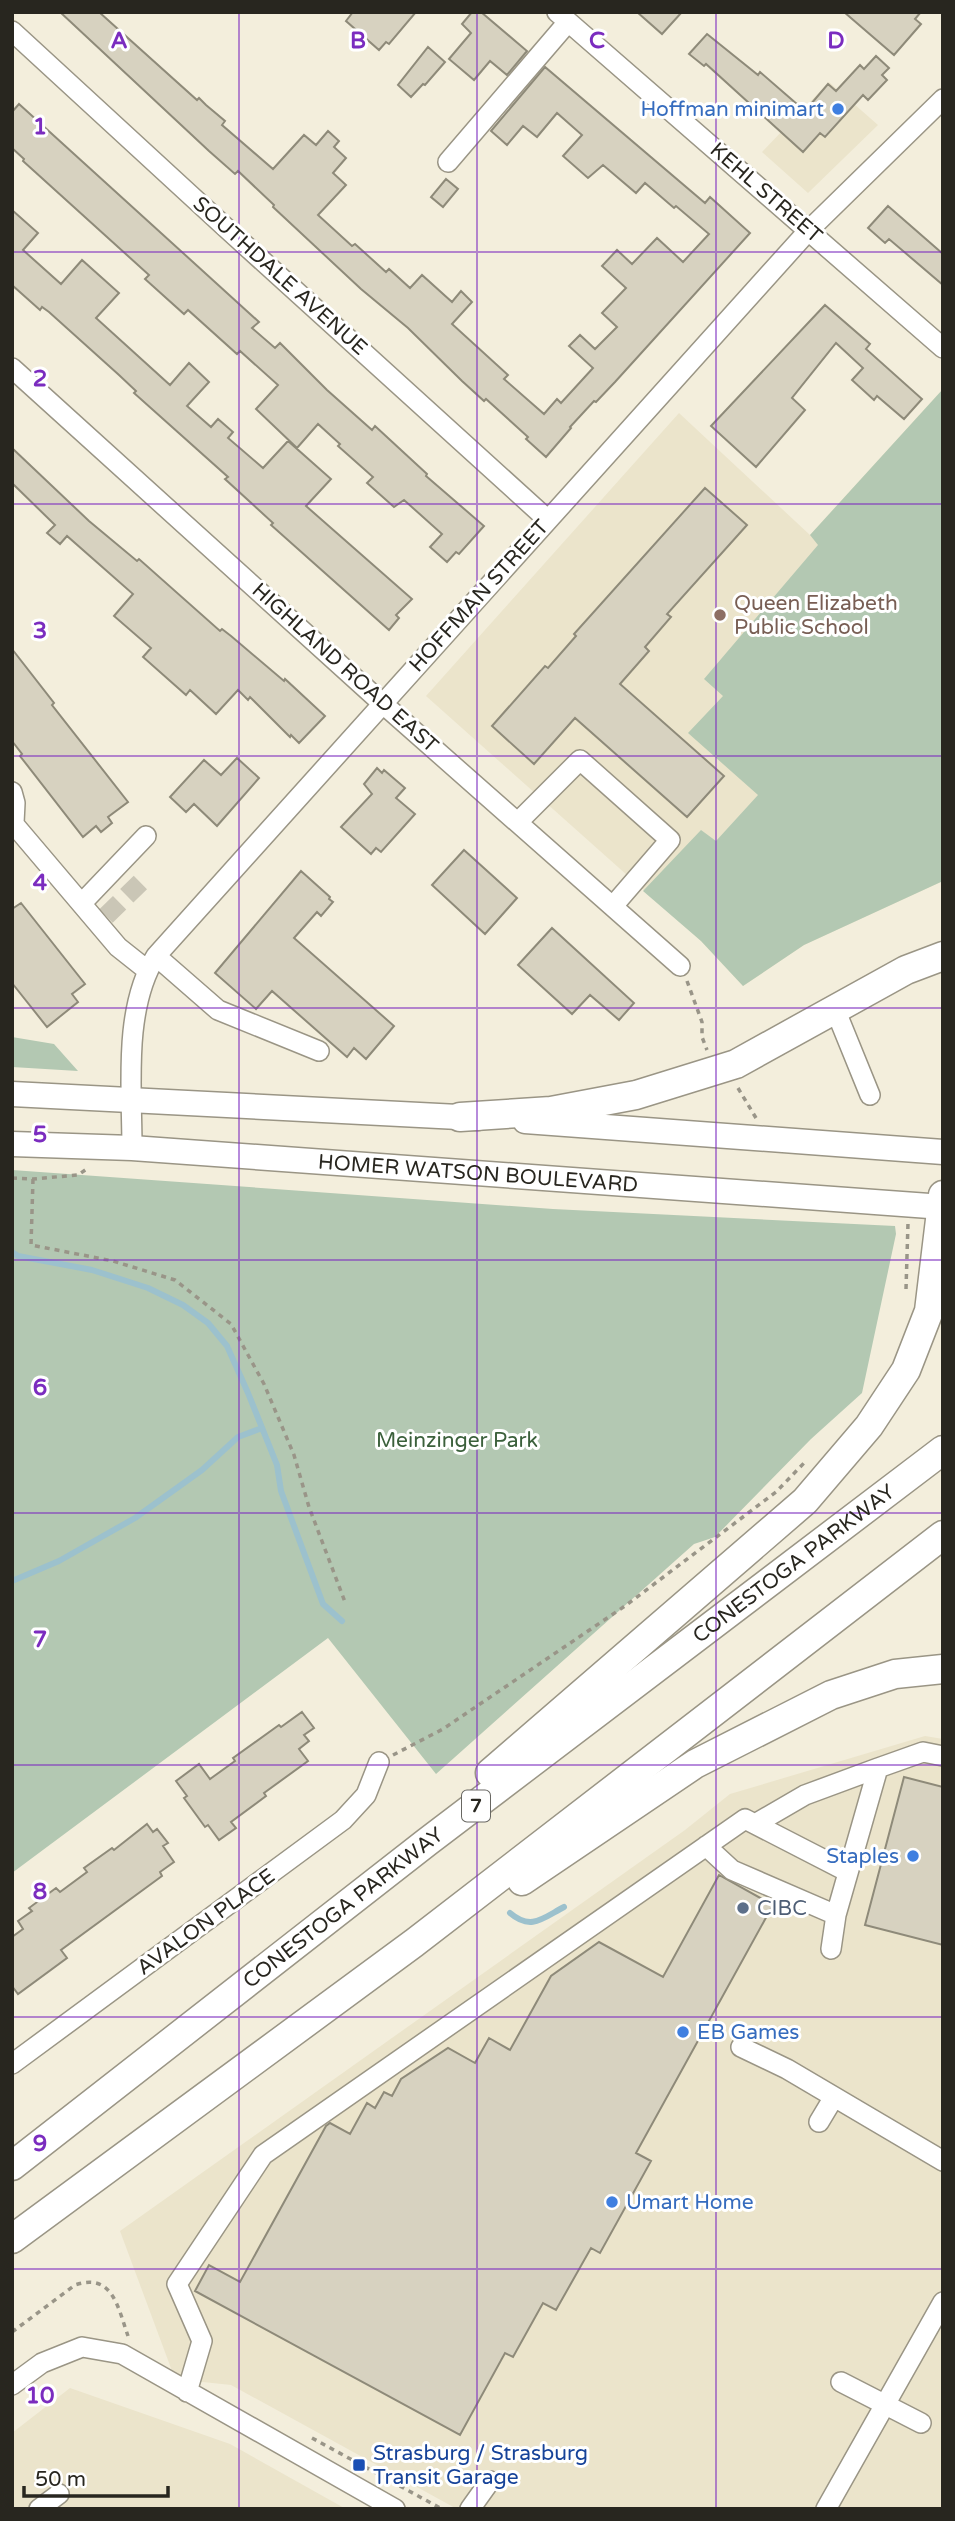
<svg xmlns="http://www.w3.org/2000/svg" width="955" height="2521" viewBox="0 0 955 2521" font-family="'Varela Round',sans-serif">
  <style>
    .built { fill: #ebe4cb }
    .green { fill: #b3c8b2 }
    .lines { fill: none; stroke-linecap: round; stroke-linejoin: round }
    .stream { stroke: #9cc1cd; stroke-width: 6 }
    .building { fill: #d7d2c0; stroke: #8e8a79; stroke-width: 2 }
    .minor-tunnel { stroke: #cac6b6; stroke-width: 19; stroke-dasharray: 19 10; stroke-linecap: butt }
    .minor-casing { stroke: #9a9585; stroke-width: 22 }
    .major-casing { stroke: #9a9585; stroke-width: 27 }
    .highway-casing { stroke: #9a9585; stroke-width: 31 }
    .path { stroke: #999588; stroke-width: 3.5; stroke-dasharray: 5 5; stroke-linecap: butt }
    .minor { stroke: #fff; stroke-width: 19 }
    .major { stroke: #fff; stroke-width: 24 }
    .highway { stroke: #fff; stroke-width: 28 }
    .grid { fill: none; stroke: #7b2cbf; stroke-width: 2; stroke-opacity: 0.55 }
    .shop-dot { fill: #3f7fe0; stroke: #fff; stroke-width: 2.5 }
    .education-dot { fill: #8d6e63; stroke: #fff; stroke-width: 2.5 }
    .service-dot { fill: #5c6f8a; stroke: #fff; stroke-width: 2.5 }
    .transit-dot { fill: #1a4fb4; stroke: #fff; stroke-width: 2.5 }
    .labels { text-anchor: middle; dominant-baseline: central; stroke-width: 6; stroke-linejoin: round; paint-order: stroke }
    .shield { fill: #fff; stroke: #686762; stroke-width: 2 }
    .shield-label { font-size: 19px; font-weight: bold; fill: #28261f }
    .shop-label { font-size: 21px; fill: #366cbe; stroke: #fff; text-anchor: end }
    .street-label { font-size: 21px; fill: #28261f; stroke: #fff }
    .education-label { font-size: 21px; fill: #785e54; stroke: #fff; text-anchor: start }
    .park-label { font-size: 21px; fill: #3b603b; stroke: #fff }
    .service-label { font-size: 21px; fill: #4e5e75; stroke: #fff; text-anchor: start }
    .transit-label { font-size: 21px; fill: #164399; stroke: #fff; text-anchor: start }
    .grid-label { font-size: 23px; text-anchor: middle; font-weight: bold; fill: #7b2cbf; stroke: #fff; stroke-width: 6; stroke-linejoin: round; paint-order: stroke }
  </style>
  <rect width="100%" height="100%" fill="#f3eedc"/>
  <path class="built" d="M829 82 878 125 808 193 762 152Z
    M943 389V881L804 945 743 986 701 941 426 696 679 413 810 535Z
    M925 1736 943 1739V2509H457L231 2385 175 2379 120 2231 685 1830 730 1794Z
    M70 2388 230 2444 346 2509H12V2433Z"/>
  <path class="green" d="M943 389V881L804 945 743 986 701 941 643 891 701 830 716 841 758 795 688 733 723 696 704 679 818 545 810 535Z
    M12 1037 54 1044 78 1071 12 1067Z
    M12 1170 553 1209 895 1226 896 1234 862 1393 811 1439 715 1537 694 1544 436 1774 328 1638 12 1873Z"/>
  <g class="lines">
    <path class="stream" d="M12 1252 18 1256 92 1270 148 1288 183 1305 208 1323 227 1346 248 1393 277 1465 281 1491 323 1604 342 1621
      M12 1581 59 1561 135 1518 202 1470 238 1437 262 1428
      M510 1913C531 1931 543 1918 564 1907"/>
  </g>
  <path class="building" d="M60 12H99L197 100 199 98 206 105 225 121 222 125 273 169 304 135 316 145 328 131 339 141 334 147 346 158 333 173 346 185 318 215 352 246 355 244 386 272 389 269 410 288 422 275 452 302 461 291 472 302 452 324 508 375 504 379 544 414 557 399 561 403 593 368 569 346 580 335 595 349 617 327 602 313 626 288 602 266 617 250 632 264 657 238 683 262 709 234 676 206 674 208 645 183 636 193 603 165 588 178 563 156 582 135 557 113 537 137 523 126 507 145 491 131 545 67 705 203 710 197 750 233 615 382 596 402 594 401 570 427 571 428 546 457 526 439 528 437 486 399 484 401 462 381 408 328 361 289 273 207 274 205 238 171 235 174 209 151Z
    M353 12H416L389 44 386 42 379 50 346 21Z
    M472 12H481L527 51 507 75 490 61 474 80 449 59 471 33 462 24Z
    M637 12H682L662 34Z
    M844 12H921L915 19 921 24 894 55Z
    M707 34 758 75 760 72 805 111 828 84 836 91 860 65 864 69 876 56 889 68 882 75 887 80 868 100 863 95 825 137 820 133 803 152 706 64 704 66 689 54Z
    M428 47 445 62 425 85 423 84 411 97 398 85Z
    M19 104 259 322 252 328 275 348 280 343 327 390 372 430 375 426 427 474 426 476 484 526 459 554 456 552 447 562 430 547 442 534 404 500 394 507 367 483 373 477 338 446 340 444 318 424 297 448 256 409 278 385 240 351 237 354 188 310 184 314 145 279 149 275 23 161 24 159 12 148V112Z
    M446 179 458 189 443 207 431 197Z
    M888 206 943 254V285L889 239 885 243 868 228Z
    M12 210 38 233 23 250 61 284 82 260 119 293 96 318 170 385 189 363 209 382 187 406 211 427 218 419 233 432 228 438 263 468 288 441 331 479 306 506 412 599 396 615 399 618 389 630 271 525 273 523 225 479 228 477 134 393 136 391 119 375 49 312 42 307 40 310 12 285Z
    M825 305 870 344 866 349 922 399 904 419 877 396 874 400 852 380 863 368 836 343 792 398 805 410 756 467 711 426Z
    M12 448 89 521 137 561 139 559 220 631 222 629 231 636 284 681 285 679 325 716 299 743 291 735 290 737 250 697 248 700 238 690 216 714 190 690 186 695 143 657 151 648 114 616 133 594 67 536 60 544 47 533 55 525 12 483Z
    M705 488 747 525 667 614 671 617 645 647 649 651 620 684 724 776 687 817 575 718 534 764 492 726 545 666 548 668 576 636 574 634Z
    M12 649 54 703 52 705 128 802 108 817 112 823 101 832 96 826 83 837 20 756 22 754 12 741Z
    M237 758 259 778 217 826 194 804 186 812 170 797 204 760 221 775Z
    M377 768 382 773 384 770 405 788 396 798 415 814 381 852 376 848 371 854 341 827 372 794 364 784Z
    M464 850 517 898 485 934 432 885Z
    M301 871 330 897 329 899 333 902 321 916 317 912 294 938 394 1026 366 1059 354 1048 347 1057 272 991 256 1009 215 973Z
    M21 903 85 984 72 994 78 1002 47 1027 12 983V909Z
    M552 928 634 1003 619 1020 590 995 572 1014 518 965Z
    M302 1712 314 1728 304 1735 309 1741 299 1749 308 1761 264 1793 266 1796 231 1822 236 1828 219 1840 208 1825 205 1827 184 1798 187 1796 176 1781 199 1764 210 1779 235 1761 233 1758 279 1725 281 1727Z
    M904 1777 943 1787V1945L865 1925Z
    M147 1824 153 1832 157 1829 168 1843 163 1846 174 1862 160 1872 162 1876 61 1950 67 1958 18 1994 12 1986V1937L23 1929 18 1921 32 1911 29 1908 56 1888 60 1892 87 1872 84 1868 112 1848 114 1850Z
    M719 1875 773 1905 636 2153 651 2161 600 2253 591 2248 556 2310 543 2303 513 2357 505 2353 460 2435 195 2291 209 2265 240 2282 326 2126 330 2123 350 2134 367 2103 375 2108 384 2092 392 2096 401 2079 448 2048 475 2063 489 2038 510 2050 551 1976 599 1942 663 1977Z"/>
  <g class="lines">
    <path class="minor-tunnel" d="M106 916 145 878"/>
    <g class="minor-casing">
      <path id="minor" d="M557 12 943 348
        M12 31 224 226 548 520
        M448 162 568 22
        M12 368 382 703 680 966
        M12 792 15 803 14 823
        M12 822 118 947 147 970
        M518 822 580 760 670 840 613 906
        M82 903 146 836
        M156 956 218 1010 319 1051
        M835 1009 870 1095
        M132 1148C132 1088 123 1009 156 956L809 230 943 99
        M755 1824 805 1795 878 1768
        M706 1846 732 1870 836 1915
        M831 1949 836 1915 878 1768 923 1752 943 1756
        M741 2047 787 2069 943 2161
        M12 2064 343 1820 366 1795 379 1762
        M819 2122 834 2097
        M841 2382 921 2423
        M12 2385 42 2363 82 2347 122 2354 395 2509
        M187 2392 202 2341 177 2284 263 2155 745 1819 848 1872
        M39 2509 59 2494
        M470 2509 490 2481
        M826 2509 943 2302"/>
    </g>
    <g class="major-casing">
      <g id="major">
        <path d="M12 1094 478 1118"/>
        <path d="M525 1121 943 1152"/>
        <path id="s1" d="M12 1144 132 1148 943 1207"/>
      </g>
    </g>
    <g class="highway-casing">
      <g id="highway">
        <path d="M460 1117 551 1111 636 1095 736 1064 906 970 943 956"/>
        <path d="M490 1773 805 1501 869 1426 906 1370 929 1311 943 1195"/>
        <path d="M522 1881 695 1764 831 1695 895 1674 943 1669"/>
        <path id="s2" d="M12 2166 427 1842 943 1450"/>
        <path d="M12 2239 414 1943 943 1535"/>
      </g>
    </g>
    <path class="path" d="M687 981 702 1022V1037L707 1050
      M738 1088 756 1118
      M12 1178 33 1179 78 1175 88 1168
      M33 1179 31 1245 113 1261 175 1280 231 1324 264 1384 294 1455 309 1507 345 1602
      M906 1289 908 1223
      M393 1755 443 1729 625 1606 776 1492 805 1462
      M12 2332 75 2285C113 2272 118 2308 128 2336
      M312 2438 442 2509"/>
    <use href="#minor" class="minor"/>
    <use href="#major" class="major"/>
    <use href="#highway" class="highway"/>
  </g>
  <path class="grid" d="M239 12V2509M477 12V2509M716 12V2509M12 252H943M12 504H943M12 756H943M12 1008H943M12 1260H943M12 1513H943M12 1765H943M12 2017H943M12 2269H943"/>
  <g class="shop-dot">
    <circle cx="838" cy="109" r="7"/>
    <circle cx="913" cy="1856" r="7"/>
    <circle cx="683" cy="2032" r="7"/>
    <circle cx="612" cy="2202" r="7"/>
  </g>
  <circle class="education-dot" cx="720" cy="615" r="7"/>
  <circle class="service-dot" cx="743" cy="1908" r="7"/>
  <rect class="transit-dot" x="352" y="2458" width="14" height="14" rx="3.5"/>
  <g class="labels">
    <rect class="shield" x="462" y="1790.5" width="28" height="31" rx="5"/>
    <g class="shield-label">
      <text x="476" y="1806">7</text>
    </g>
    <g class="shop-label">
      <text x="824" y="109">Hoffman minimart</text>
      <text x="899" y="1856">Staples</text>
      <text x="697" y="2032" text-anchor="start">EB Games</text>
      <text x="626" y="2202" text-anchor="start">Umart Home</text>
    </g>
    <g class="street-label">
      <text transform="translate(766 193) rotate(41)">KEHL STREET</text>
      <text transform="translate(280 276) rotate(42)">SOUTHDALE AVENUE</text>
      <text transform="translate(479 596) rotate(-48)">HOFFMAN STREET</text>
      <text transform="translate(345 668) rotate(42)">HIGHLAND ROAD EAST</text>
      <text stroke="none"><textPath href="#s1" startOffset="467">HOMER WATSON BOULEVARD</textPath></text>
      <text stroke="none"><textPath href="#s2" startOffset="987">CONESTOGA PARKWAY</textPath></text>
      <text stroke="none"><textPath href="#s2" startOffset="420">CONESTOGA PARKWAY</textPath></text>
      <text transform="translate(206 1922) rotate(-36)">AVALON PLACE</text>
    </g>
    <g class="education-label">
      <text x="734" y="603">Queen Elizabeth<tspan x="734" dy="24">Public School</tspan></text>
    </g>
    <g class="park-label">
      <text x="457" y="1440">Meinzinger Park</text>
    </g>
    <g class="service-label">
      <text x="757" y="1908">CIBC</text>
    </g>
    <g class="transit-label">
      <text x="373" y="2453">Strasburg / Strasburg<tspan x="373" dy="24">Transit Garage</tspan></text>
    </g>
  </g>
  <g class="grid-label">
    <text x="119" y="48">A</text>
    <text x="358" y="48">B</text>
    <text x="597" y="48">C</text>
    <text x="836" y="48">D</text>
    <text x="40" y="134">1</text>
    <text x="40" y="386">2</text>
    <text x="40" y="638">3</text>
    <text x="40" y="890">4</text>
    <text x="40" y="1142">5</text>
    <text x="40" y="1395">6</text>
    <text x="40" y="1647">7</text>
    <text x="40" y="1899">8</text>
    <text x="40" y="2151">9</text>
    <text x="40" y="2403">10</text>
  </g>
  <rect width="955" height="2521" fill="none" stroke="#28261f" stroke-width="28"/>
  <path d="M24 2486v10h144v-10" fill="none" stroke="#28261f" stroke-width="3.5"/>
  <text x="35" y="2486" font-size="21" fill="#28261f" stroke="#ffffff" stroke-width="5" paint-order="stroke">50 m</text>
</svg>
